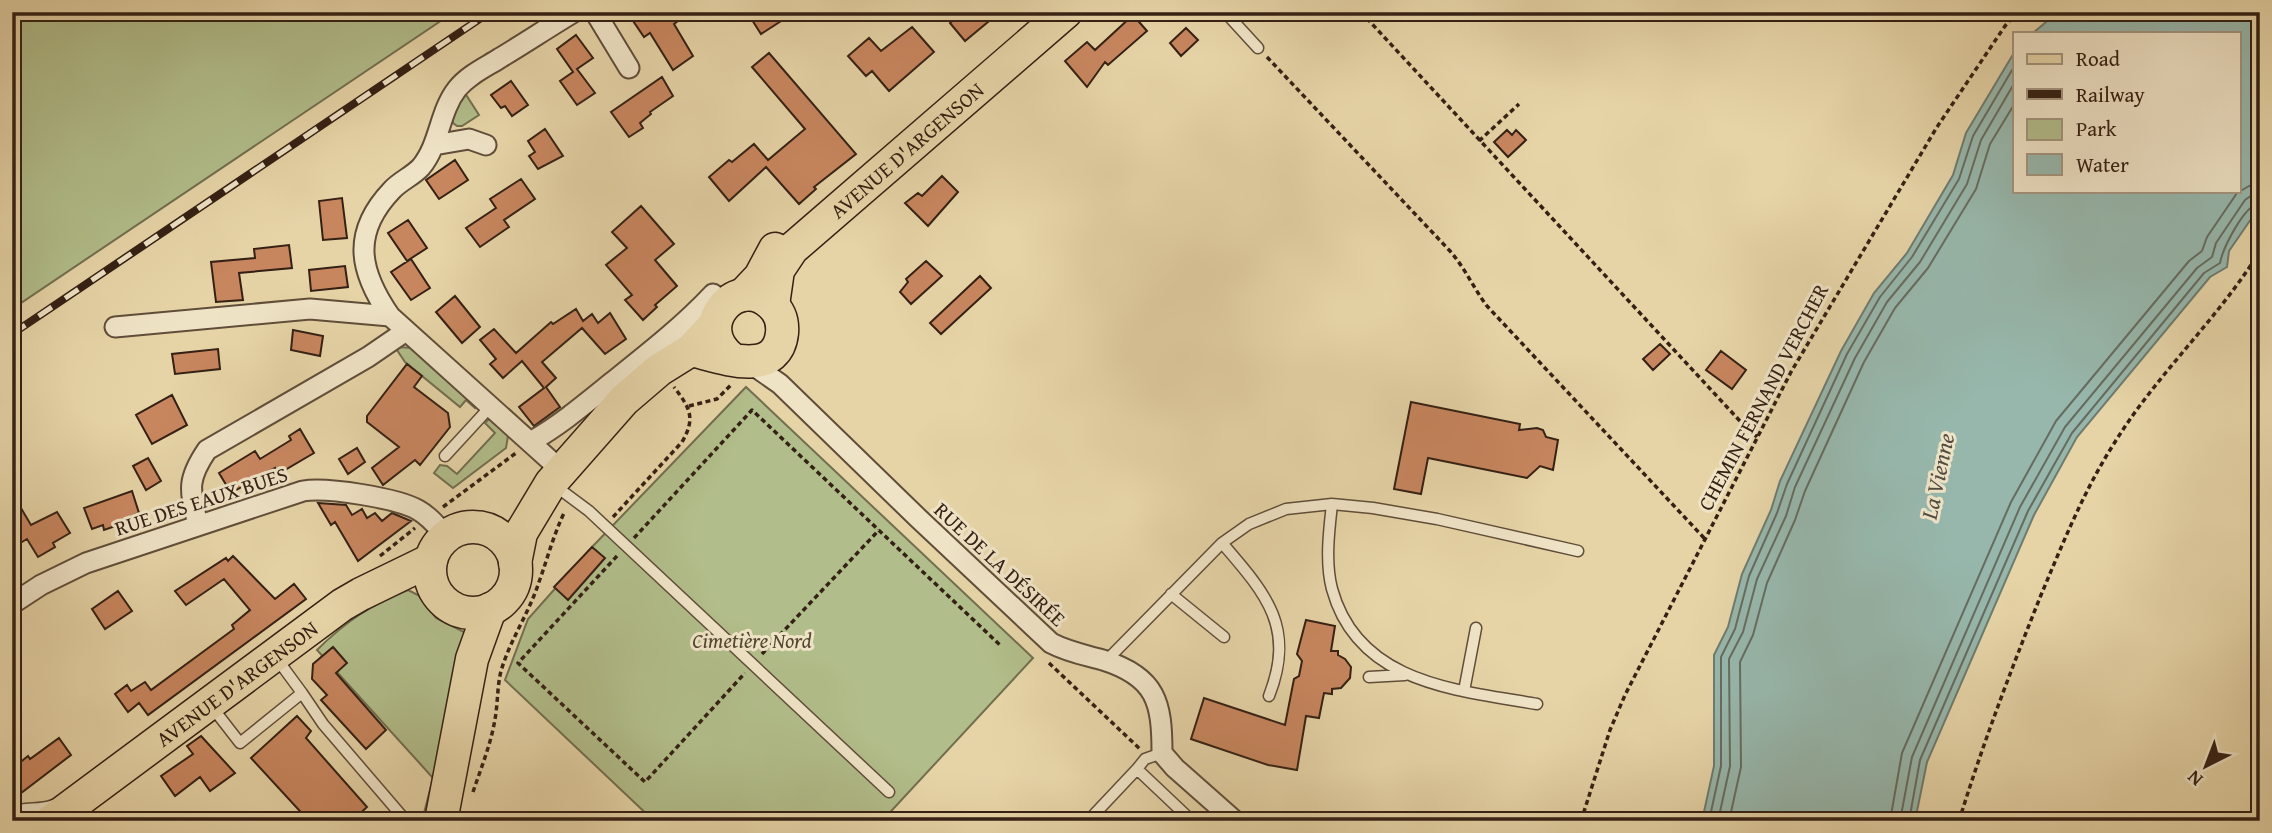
<svg xmlns="http://www.w3.org/2000/svg" width="2272" height="833" viewBox="0 0 2272 833" font-family="'Gentium Book Plus',serif">
  <style>
    .green { fill: #b1bd8a; stroke: #726e4f; stroke-width: 2 }
    .water { fill: #97b7ac; stroke: #6f7b6f; stroke-width: 2 }
    .lines { fill: none; stroke-linecap: round; stroke-linejoin: round }
    .shore { stroke: #666c60; stroke-width: 2 }
    .building { fill: #c8865f; stroke: #342014; stroke-width: 2 }
    .lane-casing { stroke: #604d39; stroke-width: 13 }
    .street-casing { stroke: #604d39; stroke-width: 23 }
    .primary-casing { stroke: #342014; stroke-width: 35 }
    .path { stroke: #342014; stroke-width: 3.5; stroke-dasharray: 5 3.5; stroke-linecap: butt }
    .lane { stroke: #efe3c6; stroke-width: 10 }
    .street { stroke: #efe3c6; stroke-width: 19 }
    .primary { stroke: #e6d4a7; stroke-width: 32 }
    .rail-casing { stroke: #342014; stroke-width: 8 }
    .rail { stroke: #efe3c6; stroke-width: 5; stroke-dasharray: 16; stroke-linecap: butt }
    .labels { text-anchor: middle; dominant-baseline: central; stroke-width: 6; stroke-linejoin: round; paint-order: stroke }
    .street-label { font-size: 21px; fill: #342014; stroke: #efe3c6 }
    .park-label { font-size: 21px; font-style: italic; fill: #534732; stroke: #efe3c6 }
    .water-label { font-size: 23px; font-style: italic; fill: #524d42; stroke: #efe3c6 }
  </style>
  <rect width="100%" height="100%" fill="#e6d4a7"/>
  <filter id="stains"><feTurbulence type="fractalNoise" baseFrequency=".00286" numOctaves="4"/><feColorMatrix values="0 0 0 0 .2 0 0 0 0 .09 0 0 0 0 .02 0 0 0 .5 -.17"/></filter>
  <radialGradient id="worn" r=".72"><stop offset=".6" stop-color="#630" stop-opacity="0"/><stop offset="1" stop-color="#630" stop-opacity=".3"/></radialGradient>
  <path class="green" d="M12 12H454L12 309Z
    M463 90 479 115 462 126H457L453 123V119Z
    M395 347 414 348 478 404 475 408 466 400 460 407 405 362Z
    M746 387 1033 658 882 821H654L505 680 528 619 592 547Z
    M491 417 509 430 506 448 453 488 434 473 440 465 447 466 457 474 495 433 485 423Z
    M408 590 418 595 436 618 466 633 429 821H422L433 778 317 650C345 622 372 604 408 590Z"/>
  <path class="water" d="M2058 12H2260V206L2229 251 2227 267 2210 277 2077 437 2034 515 1927 762 1915 821H1702L1714 766V655L1728 627 1742 574 1771 510 1780 481 1841 351 1874 293 1907 253 1953 175 1966 133 2015 51V191H2239V33H2033Z"/>
  <g class="lines">
    <path class="shore" d="M1709 821 1721 766V657L1735 629 1749 576 1777 513 1787 484 1847 354 1880 297 1912 257 1959 179 1973 136 2015 65
      M1718 821 1730 766 1729 659 1743 632 1757 579 1786 516 1795 487 1855 358 1887 302 1920 262 1967 184 1981 140 2015 82
      M1729 821 1741 767 1740 662 1753 635 1767 583 1795 520 1805 491 1864 362 1895 308 1928 268 1976 189 1990 144 2015 103
      M1890 821 1902 753 2011 502 2056 421 2189 261 2202 251 2207 237 2237 193 2249 186 2260 184
      M1900 821 1912 757 2020 507 2065 427 2197 268 2212 257 2216 243 2245 200 2252 195H2260
      M1909 821 1920 760 2028 511 2072 433 2204 273 2220 263C2223 248 2244 205 2260 203"/>
  </g>
  <path class="building" d="M627 12H690L674 24 693 56 673 70 650 33 644 37Z
    M747 12H795L761 34Z
    M963 12H1000L965 41 950 23Z
    M1133 15 1147 31 1108 65 1105 62 1087 87 1065 61 1087 42 1095 50Z
    M912 27 934 52 889 91 872 71 866 76 848 56 869 38 881 51Z
    M1186 28 1198 40 1181 56 1170 43Z
    M576 35 593 58 577 69 595 93 577 105 560 81 573 72 557 49Z
    M769 53 856 154 814 187 816 189 799 204 766 167 729 201 709 177 729 160 732 162 754 144 768 160 805 129 752 67Z
    M662 77 673 96 650 112 651 114 640 123 643 128 629 137 611 112Z
    M511 81 528 105 512 116 505 106 501 108 491 95Z
    M545 129 563 156 538 169 529 156 535 152 528 141Z
    M1507 130 1512 135 1516 130 1526 140 1508 157 1494 142Z
    M455 160 468 180 439 199 426 180Z
    M942 176 958 192 928 226 905 203 918 193 922 196Z
    M521 179 535 199 504 220 509 227 480 247 466 228 496 208 490 199Z
    M342 198 347 238 323 240 319 201Z
    M641 206 674 244 655 260 677 286 655 305 657 307 643 320 625 300 632 295 606 265 627 248 612 232Z
    M408 220 427 248 407 261 388 233Z
    M289 245 292 268 239 273 243 300 216 302 211 262 255 258 254 249Z
    M411 259 430 288 411 300 391 272Z
    M926 261 942 276 911 304 900 292 908 282 906 279Z
    M345 266 348 287 311 291 309 270Z
    M980 276 991 288 941 334 930 323Z
    M455 296 480 327 462 343 436 312Z
    M576 309 583 321 592 314 598 323 610 313 626 339 605 354 582 328 542 362 556 378 546 387 560 407 534 426 519 407 544 388 522 361 503 378 490 364 496 359 480 340 494 329 516 353 551 322 553 324Z
    M293 330 323 336 320 356 291 350Z
    M1660 344 1670 354 1653 370 1643 359Z
    M218 349 220 369 175 374 172 354Z
    M1721 351 1746 370 1732 389 1706 370Z
    M407 364 422 376 414 387 448 413 450 427 420 465 415 460 383 485 372 468 399 447 367 422V416Z
    M172 395 187 425 152 444 136 415Z
    M1411 402 1520 424 1519 430 1537 428 1543 430 1546 437 1558 440 1553 470 1540 466 1527 478 1428 458 1421 494 1394 489Z
    M300 429 314 453 278 474 275 468 231 493 219 473 255 451 260 459 291 440 289 436Z
    M357 448 365 462 348 474 339 459Z
    M148 458 161 481 146 490 133 466Z
    M132 491 139 513 129 517 130 521 104 530 103 525 92 529 84 508Z
    M12 493 31 525 57 512 70 533 53 543 55 547 38 557 27 539 12 548Z
    M318 503 346 505 352 515 362 509 367 518 375 513 382 521 392 513 411 521 358 561 335 522 331 525Z
    M592 547 605 558 568 600 554 587Z
    M233 556 275 599 294 584 306 599 148 715 139 703 128 712 115 694 127 685 131 691 145 682 151 690 234 629 232 625 250 610 224 579 186 605 175 591 226 558 228 561Z
    M118 591 132 611 105 629 92 609Z
    M1306 620 1335 626 1331 651H1338V655L1345 659 1351 667 1350 678 1341 688 1332 689V694L1324 693 1319 718 1306 716 1297 770 1268 765 1191 739 1204 698 1285 725 1294 679 1299 676 1302 661 1297 654Z
    M333 647 347 663 336 673 386 730 366 749 321 700 327 695 312 679 313 664Z
    M297 716 311 731 306 738 367 807 352 821H309L251 758Z
    M201 736 235 773 210 791 200 777 175 796 161 776 193 754 187 746Z
    M59 738 71 755 12 800V769L28 756 30 759Z"/>
  <g class="lines">
    <g class="lane-casing">
      <path id="lane" d="M1225 12 1258 48
        M445 456 491 406
        M554 485 589 511 889 792
        M1332 504C1329 531 1325 562 1332 589 1358 684 1457 690 1537 704
        M1222 543C1266 594 1296 627 1269 696
        M1171 594 1224 637
        M1106 661 1222 543 1249 524 1286 509 1332 504 1373 508 1437 519 1578 551
        M1369 677 1405 675
        M1464 691 1476 628
        M302 693 323 724 401 815 394 821
        M212 707 240 743 302 693 277 659
        M1162 753 1145 759 1137 769 1192 821
        M12 812C26 806 39 811 53 805
        M1088 821 1137 769"/>
    </g>
    <g class="street-casing">
      <path id="street" d="M595 12 629 68
        M434 145 469 139 486 145
        M390 316C359 271 351 233 392 190 400 181 413 176 421 167 440 144 439 112 457 89 468 75 486 67 500 58 525 43 549 27 574 12
        M115 327 310 309 390 316 562 471
        M750 363 780 384 918 518 1051 643C1068 652 1085 655 1103 660 1157 677 1162 703 1162 753L1175 768 1235 821
        M532 441C560 425 585 404 611 383 646 355 682 327 713 294
        M198 525C190 490 186 481 207 450L368 357 406 331
        M12 604 41 585 86 563 303 491C327 487 397 498 418 510 429 516 437 526 446 536"/>
    </g>
    <g class="primary-casing">
      <g id="primary">
        <path d="M743 295 760 277 775 249"/>
        <path id="s1" d="M773 305 778 270 792 249 1066 12"/>
        <path d="M691 350C718 356 777 380 782 333 783 322 780 312 771 304 738 273 690 325 731 358"/>
        <circle cx="473" cy="570" r="43"/>
        <path d="M515 563 521 533 551 483 624 400 659 370 691 350 715 324"/>
        <path id="s2" d="M51 821 342 605 361 594 431 560"/>
        <path d="M441 821 472 659 490 609"/>
      </g>
    </g>
    <path class="path" d="M1361 12 1739 420 1757 437
      M1267 57 1450 251C1465 268 1474 289 1487 306L1705 539
      M1479 141 1519 104
      M689 406 717 399 732 384
      M443 507 516 453
      M613 517 682 442C696 418 690 408 674 387
      M634 538 752 410 1001 646
      M380 556 415 528
      M617 556 518 663 645 782 745 673
      M762 654 879 530
      M1049 663 1140 749
      M473 792C481 768 491 744 495 719 498 703 497 687 501 671 510 640 529 613 539 582 548 557 553 536 565 511
      M1251 815 1258 821
      M1581 821 1610 730 1625 695 1791 372 1937 127 2005 26 2017 12
      M1959 821C1983 743 2011 670 2041 595 2063 543 2084 490 2115 442 2157 374 2218 319 2260 251"/>
    <use href="#lane" class="lane"/>
    <use href="#street" class="street"/>
    <use href="#primary" class="primary"/>
    <g class="rail-casing">
      <path id="rail" d="M12 334 490 12"/>
    </g>
    <use href="#rail" class="rail"/>
  </g>
  <g class="labels">
    <g class="street-label">
      <text stroke="none"><textPath href="#s1" startOffset="212">AVENUE D'ARGENSON</textPath></text>
      <text transform="translate(1763 397) rotate(-62)">CHEMIN FERNAND VERCHER</text>
      <text transform="translate(201 501) rotate(-18)">RUE DES EAUX BUES</text>
      <text transform="translate(1000 564) rotate(43)">RUE DE LA DÉSIRÉE</text>
      <text stroke="none"><textPath href="#s2" startOffset="231">AVENUE D'ARGENSON</textPath></text>
    </g>
    <g class="park-label">
      <text x="752" y="640">Cimetière Nord</text>
    </g>
    <g class="water-label">
      <text transform="translate(1937 476) rotate(-78)">La Vienne</text>
    </g>
  </g>
  <rect width="2272" height="833" fill="none" stroke="#e6d4a7" stroke-width="42"/>
  <rect x="14" y="14" width="2244" height="805" fill="none" stroke="#342014" stroke-width="3.5"/>
  <rect x="21" y="21" width="2230" height="791" fill="none" stroke="#342014" stroke-width="2"/>
  <rect x="2013" y="32" width="228" height="161" fill="#efe3c6" stroke="#a4957f" stroke-width="2"/>
  <rect x="2027" y="54" width="35" height="10" fill="#e6d4a7" stroke="#a4957f" stroke-width="2"/>
  <text x="2076" y="66" font-size="21" fill="#342014">Road</text>
  <rect x="2027" y="89" width="35" height="10" fill="#342014" stroke="#a4957f" stroke-width="2"/>
  <text x="2076" y="102" font-size="21" fill="#342014">Railway</text>
  <rect x="2027" y="119" width="35" height="21" fill="#b1bd8a" stroke="#a4957f" stroke-width="2"/>
  <text x="2076" y="136" font-size="21" fill="#342014">Park</text>
  <rect x="2027" y="154" width="35" height="21" fill="#97b7ac" stroke="#a4957f" stroke-width="2"/>
  <text x="2076" y="172" font-size="21" fill="#342014">Water</text>
  <g transform="translate(2206 766) rotate(222)" stroke="#efe3c6" stroke-width="5" paint-order="stroke">
  <path d="M0-5L12 26L0 18L-12 26Z" fill="#342014"/>
  <text y="-10" font-size="19" font-weight="bold" text-anchor="middle" fill="#342014">N</text>
  </g>
  <rect width="100%" height="100%" filter="url(#stains)"/>
  <rect width="100%" height="100%" fill="url(#worn)"/>
</svg>
